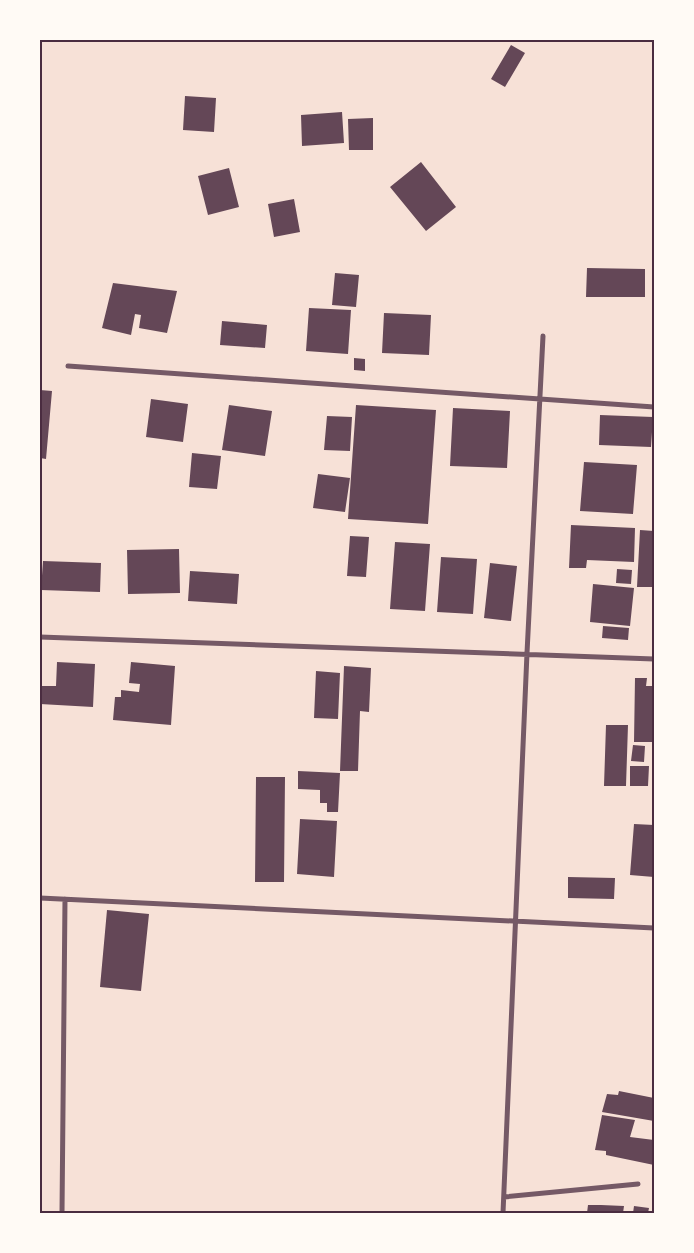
<svg xmlns="http://www.w3.org/2000/svg" width="694" height="1253" viewBox="0 0 694 1253" font-family="Bitter,serif">
  <style>
    .building { fill: #644757 }
    .lines { fill: none; stroke-linecap: round; stroke-linejoin: round }
    .minor { stroke: #755966; stroke-width: 5 }
    .neatline { fill: none; stroke: #4a2c40; stroke-width: 2 }
  </style>
  <rect width="100%" height="100%" fill="#f7e1d7"/>
  <path class="building" d="M511 45 525 53 505 87 491 79Z
    M185 96 216 98 214 132 183 130Z
    M342 112 344 143 302 146 301 115Z
    M373 118V150H349L348 119Z
    M421 162 456 207 426 231 390 187Z
    M229 168 239 207 208 215 198 176Z
    M294 199 300 232 274 237 268 204Z
    M587 268 645 269V297H586Z
    M335 273 359 275 356 307 332 305Z
    M113 283 177 291 167 333 139 328 141 315 135 314 131 335 102 328Z
    M309 308 351 310 348 354 306 351Z
    M384 313 431 315 429 355 382 353Z
    M222 321 267 325 265 348 220 345Z
    M354 358 365 359V371L354 370Z
    M40 390 52 391 46 459 40 458Z
    M151 399 188 404 183 442 146 437Z
    M229 405 272 411 265 456 222 450Z
    M356 405 436 410 428 524 348 519Z
    M453 408 510 411 507 468 450 466Z
    M600 415 653 417 651 447 599 445Z
    M327 416 352 417 350 451 324 450Z
    M192 453 221 456 217 489 189 487Z
    M584 462 637 465 633 514 580 511Z
    M318 474 350 478 345 512 313 508Z
    M571 525 635 528 634 562 587 560 586 568H569Z
    M640 530 654 531V587H637Z
    M350 536 369 537 366 577 347 576Z
    M395 542 430 544 425 611 390 609Z
    M179 549 180 593 128 594 127 550Z
    M441 557 477 559 473 614 437 612Z
    M43 561 101 563 100 592 41 590Z
    M490 563 517 566 511 621 484 618Z
    M617 569 632 570 631 584 616 583Z
    M190 571 239 574 237 604 188 601Z
    M593 584 634 588 630 626 590 622Z
    M603 626 629 628 628 640 602 638Z
    M57 662 95 664 93 707 40 704V686H56Z
    M131 662 175 666 171 725 113 720 115 697H121V690L139 692 140 684 129 683Z
    M344 666 371 668 369 712 360 711 358 771H340Z
    M316 671 340 673 338 719 314 718Z
    M635 678H647L646 686H654V742H634Z
    M606 725H628L626 786H604Z
    M633 745 645 746 644 762 631 761Z
    M630 766H649L648 786H630Z
    M298 771 340 773 338 812H327V803H320V790L298 789Z
    M256 777H285L284 882H255Z
    M300 819 337 821 334 877 297 874Z
    M634 824 654 825V877L630 875Z
    M568 877 615 878 614 899 568 898Z
    M107 910 149 914 141 991 100 987Z
    M619 1091 654 1098V1121L602 1112 607 1094 618 1095Z
    M602 1115 635 1120 630 1137 654 1140V1165L606 1155V1151L595 1150Z
    M588 1205H601L624 1206 623 1213H587Z
    M634 1206 649 1208 648 1213H633Z"/>
  <g class="lines">
    <path class="minor" d="M68 366 654 407
      M40 637 654 659
      M40 898 654 928
      M504 1197 638 1184
      M62 1213 65 899
      M503 1213 527 653 543 336"/>
  </g>
  <rect width="694" height="1253" fill="none" stroke="#fffaf5" stroke-width="82"/>
  <rect x="41" y="41" width="612" height="1171" class="neatline"/>
</svg>
